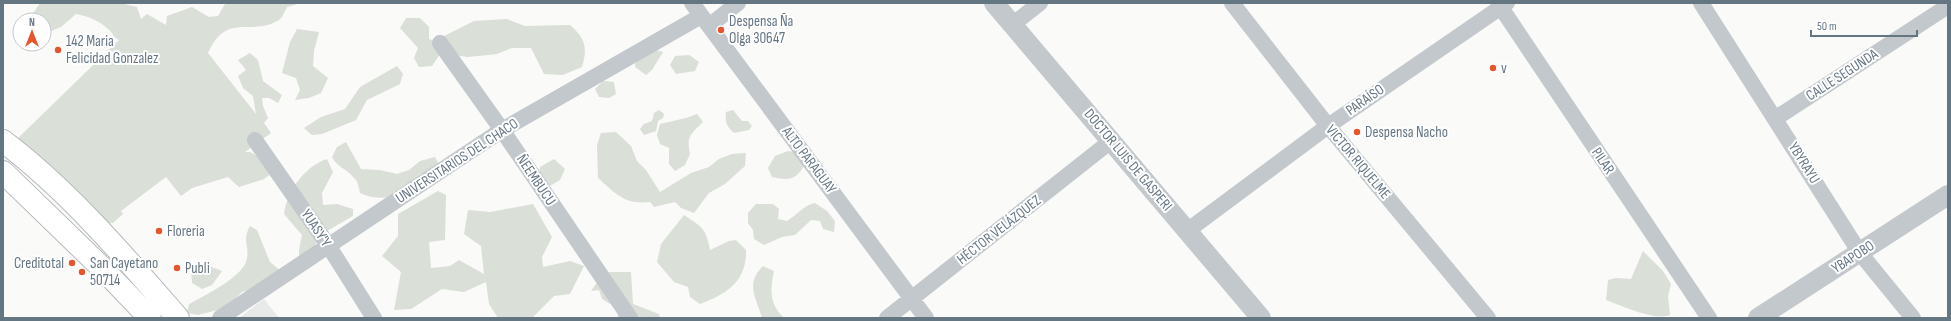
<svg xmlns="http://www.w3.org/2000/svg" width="1951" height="321" viewBox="0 0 1951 321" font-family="'Sofia Sans Condensed',sans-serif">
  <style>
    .built { fill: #e8e9e9 }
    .green { fill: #dadfd7 }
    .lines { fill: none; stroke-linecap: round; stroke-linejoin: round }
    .trunk-casing { stroke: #b4b9bd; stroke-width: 24 }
    .minor { stroke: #c3c8cc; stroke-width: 16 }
    .tertiary { stroke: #c3c8cc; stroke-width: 20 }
    .trunk { stroke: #fff; stroke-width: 22 }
    .poi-dot { fill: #e4572e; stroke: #fff; stroke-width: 1.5 }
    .labels { text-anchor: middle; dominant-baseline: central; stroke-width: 4; stroke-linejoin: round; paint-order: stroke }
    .poi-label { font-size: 15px; fill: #657683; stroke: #fff; text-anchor: start }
    .street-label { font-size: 15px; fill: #657683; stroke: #fff }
  </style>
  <rect width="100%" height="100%" fill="#fafaf8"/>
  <path class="built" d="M264 299 279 318H239Z"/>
  <path class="green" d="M40 3H120L137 7 141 19 147 14 166 25 167 16 192 7 209 17 218 16 225 4 223 3H301L287 7C285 11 282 18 279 20 252 37 226 11 208 53L256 114 253 96 243 88 238 76 246 70 238 60 250 53 258 60 263 81 282 95 278 103 269 98H262L263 106 268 118 264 123 271 133 245 152H250L279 168 264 179 239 187 228 177 192 188 181 196 166 177 121 211 123 214 113 223 103 224 15 141 119 40C113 37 113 33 108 29 100 21 87 16 76 14L61 27 44 34V20H34V12Z
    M406 18H420L429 27V39L437 42 440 54 432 66 419 67 414 58 418 48 400 28Z
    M507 19 525 26 570 25C585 38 588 47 582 67L563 75 544 74 531 48H512L497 54 468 57 445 54 444 36 474 21Z
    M297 29 319 32 314 51 313 66 328 78 321 93 309 98 295 100 300 90 296 78 282 73 290 42Z
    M649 48 663 52 652 70 646 75 635 67 636 55Z
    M689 55 699 62 695 71 676 74 670 65 675 56Z
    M397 66 403 74 400 84 367 100 356 120 322 134 312 135 304 128 321 117 345 109 360 87Z
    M603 81 614 82 616 94 609 98 599 97 595 89Z
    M659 110 664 114 663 118 658 121 656 131 644 135 640 129 644 124 652 121 654 113Z
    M733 110 742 121H748L752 126 749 130 734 133C726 126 725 122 726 112Z
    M697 114 703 122C691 134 686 136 690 154L685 165 675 171 669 164V148L660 144 657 135 660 124 686 118Z
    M616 132 631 146 637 161 646 170 660 192 691 173 709 167 719 159 732 154 746 153 745 166 725 184 709 193 694 213 681 208 675 202 654 207 650 202C625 205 616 194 598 178L597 145 601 133Z
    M346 142 361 169 380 170 397 174 409 170 420 161 435 157 440 166C415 185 394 208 360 193 359 188 358 181 354 178 347 169 337 167 332 157L337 147Z
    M788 151 801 153 806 163C796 180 790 181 772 177L768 168 775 156Z
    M327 159 333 172 322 193 323 205 337 204 353 209V216L320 235 313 250 299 260V250L302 235 284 214C287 191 305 166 327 159Z
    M554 159 565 169 560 180 550 186 540 179V167Z
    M438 191 446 195 445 240 429 242 431 268 450 266 459 260 484 274 481 246 464 234 468 210 490 212 533 204 552 237 542 257 543 267 570 261 584 266 570 294 554 296 532 318H498L489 304 486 282 464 292 442 289 411 309 394 310 401 272 382 256 398 236V214Z
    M815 203 827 211 835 221 834 232 823 229 820 221 811 220 795 235 782 237 764 245 754 239 753 230 748 223V213L756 204H773L779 209 778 219 787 221C797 215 804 205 815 203Z
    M684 215C702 227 706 228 710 250L729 241 736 240 746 250C747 281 727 294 700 304L690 297 688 287 674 282 657 262 661 244Z
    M250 226 257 230 270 262 281 271 258 287 242 292 229 304 218 310 198 315 187 313 189 304C204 296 240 278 246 262 251 247 241 242 250 226Z
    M1643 251 1663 271 1671 284 1668 296 1670 315C1653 321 1623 306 1606 300L1608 280 1616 278 1631 279Z
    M204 264 222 271 212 285 202 289 192 283 191 271Z
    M763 266 774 271C770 289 769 304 784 318H762C756 297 745 284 763 266Z
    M609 272H631L633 304 659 314 660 318H618L617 308 602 299 599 290 591 291 598 281Z"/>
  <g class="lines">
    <g class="trunk-casing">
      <path id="trunk" d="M3 141C69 191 124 256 178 318
        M3 172 100 266 150 318"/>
    </g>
    <path class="minor" d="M692 3 926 318
      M1232 3 1328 126 1488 318
      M1498 3 1709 318
      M1701 3 1860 253 1913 318
      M1012 25 1040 3
      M709 26 738 3
      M440 43 502 130 630 318
      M1776 118 1948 6
      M255 140 328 245 374 318
      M1187 231 1328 126 1507 3
      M220 318 502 130 701 16
      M887 318 1111 141"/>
    <path class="tertiary" d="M994 3 1261 318
      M1758 318 1948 195"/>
    <use href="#trunk" class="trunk"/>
  </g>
  <g class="poi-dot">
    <circle cx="721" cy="30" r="4"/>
    <circle cx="58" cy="50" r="4"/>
    <circle cx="1493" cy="68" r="4"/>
    <circle cx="1357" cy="132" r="4"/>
    <circle cx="159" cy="231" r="4"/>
    <circle cx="72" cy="263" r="4"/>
    <circle cx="177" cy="268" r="4"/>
    <circle cx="82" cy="272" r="4"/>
  </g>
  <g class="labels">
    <g class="poi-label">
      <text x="729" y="21">Despensa Ña<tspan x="729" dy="17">Olga 30647</tspan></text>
      <text x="66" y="41">142 Maria<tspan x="66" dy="17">Felicidad Gonzalez</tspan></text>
      <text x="1501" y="68">v</text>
      <text x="1365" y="132">Despensa Nacho</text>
      <text x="167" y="231">Floreria</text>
      <text x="64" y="263" text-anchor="end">Creditotal</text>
      <text x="90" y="263">San Cayetano<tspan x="90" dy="17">50714</tspan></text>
      <text x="185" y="268">Publi</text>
    </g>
    <g class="street-label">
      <text transform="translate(1842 75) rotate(-33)">CALLE SEGUNDA</text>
      <text transform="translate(1365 100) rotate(-35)">PARAÍSO</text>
      <text transform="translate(809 160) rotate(53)">ALTO PARAGUAY</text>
      <text transform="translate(1128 160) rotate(50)">DOCTOR LUIS DE GASPERI</text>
      <text transform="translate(457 161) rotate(-33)">UNIVERSITARIOS DEL CHACO</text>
      <text transform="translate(1603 161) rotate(56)">PILAR</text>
      <text transform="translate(1358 162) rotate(50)">VICTOR RIQUELME</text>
      <text transform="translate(1804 163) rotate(58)">YBYRAYU</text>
      <text transform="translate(536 180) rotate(56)">ÑEEMBUCU</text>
      <text transform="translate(316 228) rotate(56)">YUASY'Y</text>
      <text transform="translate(999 230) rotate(-38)">HÉCTOR VELÁZQUEZ</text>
      <text transform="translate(1853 257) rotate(-33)">YBAPOBO</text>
    </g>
  </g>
  <rect width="1951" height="321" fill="none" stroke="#657683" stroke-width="8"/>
  <g transform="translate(32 32)"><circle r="19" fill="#ffffff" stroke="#c1c8cd"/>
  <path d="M0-3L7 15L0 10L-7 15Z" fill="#e4572e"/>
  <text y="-6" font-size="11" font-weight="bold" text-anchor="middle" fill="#657683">N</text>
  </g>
  <path d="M1811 30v6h106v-6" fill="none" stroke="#657683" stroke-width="2"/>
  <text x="1817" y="30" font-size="12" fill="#657683" stroke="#ffffff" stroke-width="3" paint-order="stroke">50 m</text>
</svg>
